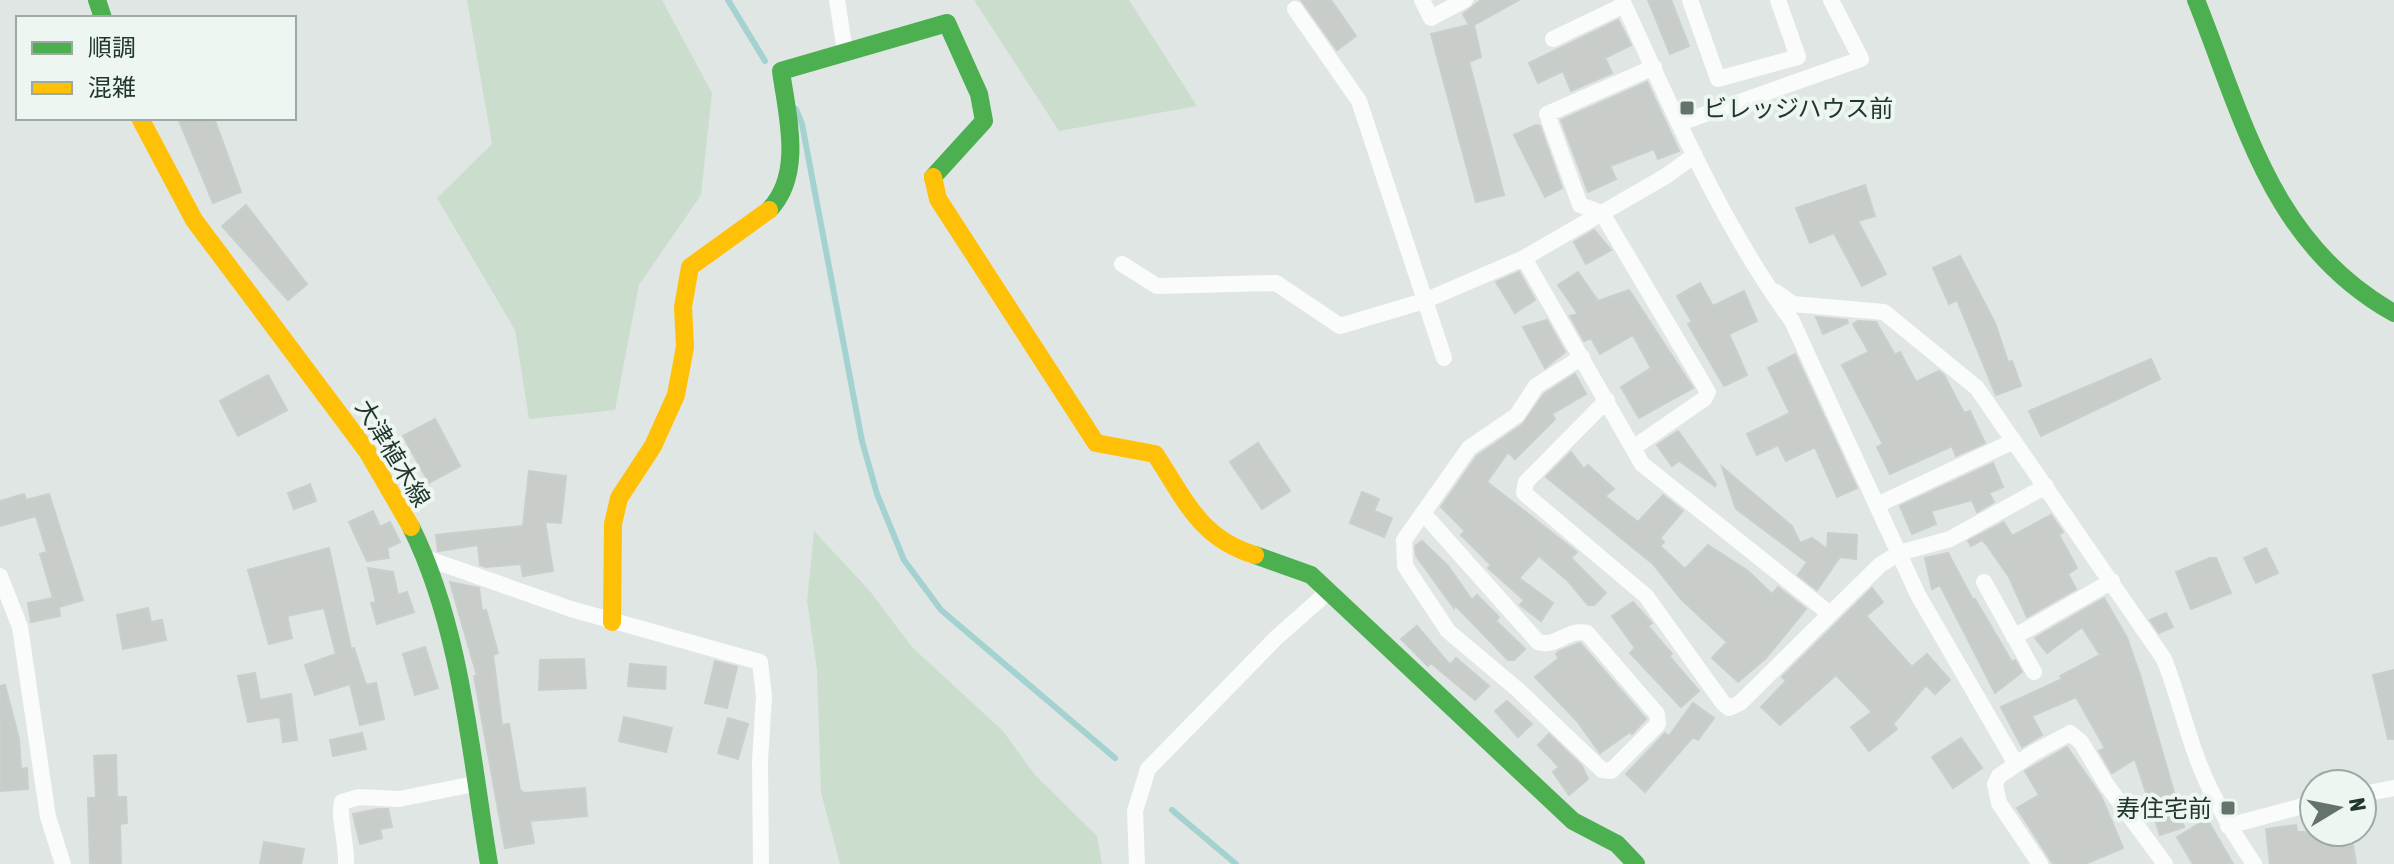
<svg xmlns="http://www.w3.org/2000/svg" width="2394" height="864" viewBox="0 0 2394 864" font-family="'Asap Condensed','Noto Sans JP',sans-serif">
  <style>
    .green { fill: #cbdece }
    .lines { fill: none; stroke-linecap: round; stroke-linejoin: round }
    .stream { stroke: #a4d2d1; stroke-width: 6 }
    .building { fill: #c8cdca; stroke: #c9cfcc; stroke-width: 2 }
    .street { stroke: #fafbfb; stroke-width: 16 }
    .fast { stroke: #4caf50; stroke-width: 18 }
    .slow { stroke: #ffc107; stroke-width: 18 }
    .poi-dot { fill: #64746d; stroke: #eef6f1; stroke-width: 3 }
    .labels { text-anchor: middle; dominant-baseline: central; stroke-width: 8; stroke-linejoin: round; paint-order: stroke }
    .poi-label { font-size: 24px; fill: #21372e; stroke: #eef6f1; text-anchor: start }
    .street-label { font-size: 24px; fill: #21372e; stroke: #eef6f1 }
  </style>
  <rect width="100%" height="100%" fill="#e0e6e3"/>
  <path class="green" d="M467 0H662L712 93 701 195 639 285 615 410 529 419 515 330 437 198 492 144Z
    M974 0H1129L1197 106 1059 131Z
    M814 531 869 590 912 647 1003 731 1035 775 1097 836 1102 864H840L821 793 817 670 807 601Z"/>
  <g class="lines">
    <path class="stream" d="M728 0 765 61
      M796 109 802 124 862 441 877 494 904 560 941 610 1115 758
      M1172 810 1236 864"/>
  </g>
  <path class="building" d="M1301 0H1331L1356 36 1337 50Z
    M1481 0H1519L1474 25 1481 57 1469 62 1504 195 1476 202 1431 34 1469 25 1463 14Z
    M1648 0H1671L1689 46 1670 54Z
    M1618 20 1631 45 1605 58 1612 73 1571 91 1563 71 1538 83 1529 63Z
    M1647 82 1679 151 1658 159 1654 149 1610 166 1616 179 1588 192 1561 120Z
    M178 118H214L241 192 213 203Z
    M1536 125 1540 126 1562 188 1545 197 1514 135Z
    M1865 185 1875 216 1858 221 1886 274 1862 286 1834 233 1810 243 1796 208Z
    M246 205 307 284 288 300 222 226Z
    M1594 230 1611 250 1586 264 1574 242Z
    M1960 256 1995 323 2008 362 2012 361 2021 386 1996 395 1957 300 1949 304 1933 268Z
    M1519 272 1535 300 1515 313 1496 282Z
    M1578 272 1598 301 1629 290 1693 388 1639 418 1621 387 1651 368 1633 335 1600 354 1591 338 1584 341 1570 316 1578 314 1558 285Z
    M1700 283 1713 306 1744 291 1757 321 1729 334 1747 375 1724 386 1688 324 1692 322 1677 296Z
    M1816 317 1847 320 1848 323 1823 334Z
    M1547 320 1565 352 1545 368 1523 327Z
    M1858 321 1876 322 1895 355 1900 352 1916 382 1939 371 1944 375 1964 413 1970 411 1985 443 1956 456 1952 446 1890 474 1877 447 1883 444 1842 365 1869 352 1853 324Z
    M1795 354 1857 488 1837 497 1815 447 1786 461 1778 445 1757 455 1747 434 1790 413 1768 368Z
    M2151 359 2160 379 2041 436 2029 411Z
    M1575 374 1586 394 1552 414 1555 419 1515 459 1508 452 1487 482 1577 552 1571 558 1606 593 1594 605H1588L1568 581 1539 556 1519 578 1553 603 1541 621 1520 605 1524 600 1488 568 1491 565 1461 535 1465 531 1441 507 1477 456 1523 424 1544 394Z
    M268 375 287 410 238 436 220 401Z
    M435 419 460 466 429 483 403 436Z
    M1678 431 1716 484 1715 486 1679 461 1672 466 1657 445Z
    M1258 443 1290 491 1262 509 1230 462Z
    M1571 452 1584 469 1588 465 1614 489 1605 496 1638 522 1663 495 1683 511 1660 538 1664 542 1660 546 1685 569 1708 545 1748 571 1772 594 1778 587 1806 609 1766 658 1738 682 1712 658 1727 642 1681 599 1653 564 1546 477Z
    M1993 463 2003 487 1989 493 1994 502 1977 512 1972 500 1931 511 1936 524 1912 534 1900 506Z
    M1722 467 1792 526 1800 543 1812 538 1827 549 1828 533 1857 535 1856 559 1840 557 1817 590 1798 575 1807 562 1736 509Z
    M529 471 566 476 561 523 545 522 553 571 523 576 521 564 486 567 480 565 478 545 438 551 436 535 523 526Z
    M310 484 316 501 294 509 288 493Z
    M1362 492 1379 499 1374 511 1392 518 1384 537 1350 523Z
    M24 494 26 500 49 494 83 600 59 607 60 616 31 622 28 603 53 598 40 554 47 552 36 516 0 526V501Z
    M373 511 380 527 390 522 400 542 387 548 389 558 367 561 349 522Z
    M2051 515 2063 532 2059 535 2077 568 2068 574 2076 589 2027 617 2009 577 1986 544 1982 540 1971 546 1968 541 2004 522 2012 536Z
    M1422 541 1448 566 1472 600 1477 595 1499 617 1496 621 1525 649 1514 660H1508L1455 605 1454 608 1416 556 1415 546Z
    M329 548 351 649 354 648 366 685 376 683 384 719 360 725 350 684 315 695 305 665 336 654 324 608 287 616 292 638 269 644 248 570Z
    M2266 548 2278 573 2256 583 2244 558Z
    M1948 553 1973 600 1975 599 2012 662 2015 660 2022 672 1995 693 1940 585 1932 589 1925 558Z
    M2210 558H2216L2231 593 2191 609 2176 572Z
    M368 568 393 572 398 595 407 592 414 612 377 624 371 603 376 602Z
    M450 582 479 588 482 611 486 610 498 653 493 655 502 725 509 724 520 790 524 793 585 788 587 816 530 821 534 843 505 848 474 676H477Z
    M1872 588 1883 602 1866 616 1912 667 1927 654 1950 680 1935 694 1926 685 1893 724 1897 729 1869 751 1851 727 1872 712 1836 675 1780 725 1761 707 1786 681 1782 677Z
    M2104 598 2127 638 2140 675 2184 827 2160 835 2135 759 2112 773 2099 751 2105 748 2076 697 2032 716 2042 735 2022 747 2001 707 2062 679 2060 676 2100 655 2082 627 2047 653 2035 638Z
    M1633 602 1652 623 1648 626 1672 654 1669 656 1699 691 1681 707 1630 653 1635 648 1612 616Z
    M148 608 151 622 162 620 166 640 123 649 117 615Z
    M2166 613 2173 627 2159 633 2150 620Z
    M1417 626 1450 665 1456 658 1489 686 1475 700 1431 663 1428 666 1401 639Z
    M1580 643 1646 719 1632 734 1630 732 1600 753 1577 721 1535 677 1559 658 1556 654 1559 651Z
    M425 647 438 688 415 695 403 654Z
    M584 659 586 688 539 690 540 660Z
    M715 661 737 667 727 708 705 703Z
    M630 664 666 667 665 689 628 686Z
    M2394 670V739H2388L2373 675Z
    M255 673 260 700 291 694 297 740 283 742 280 717 248 722 238 676Z
    M5 685 19 739 21 769 27 768 28 789 1 791 0 686Z
    M1507 701 1532 724 1518 737 1495 711Z
    M1693 703 1714 718 1698 740 1693 737 1645 792 1626 774 1665 733 1669 736Z
    M624 717 672 728 666 752 619 741Z
    M728 718 748 724 738 759 718 753Z
    M362 733 366 749 333 756 330 740Z
    M1549 734 1582 766 1588 779 1569 795 1553 772 1559 767 1538 745Z
    M1961 738 1982 768 1953 788 1932 757Z
    M2067 747 2101 796 2123 848 2085 864H2053L2017 808 2039 795 2025 771Z
    M116 755 117 797H126L127 823 120 824 121 864H90L88 798H96L94 756Z
    M378 809H388L392 827 380 829 382 838 360 844 353 814Z
    M2207 819 2233 864H2193L2177 837Z
    M2296 825 2297 832H2351L2356 864H2270L2266 829Z
    M264 842 304 849 301 864H260Z"/>
  <g class="lines">
    <path class="street" d="M837 0 845 51
      M1422 0 1431 18 1465 0
      M1622 0C1672 109 1721 224 1792 321L1918 595 2016 764
      M1690 0 1718 79 1798 57 1778 0
      M1295 9 1359 101 1444 358
      M1553 39 1624 5
      M1680 123 1861 59 1831 0
      M1695 155 1666 176 1524 258 1642 464 1830 614 1880 565 1899 553 1950 539 2046 486
      M1122 264 1157 286 1276 283 1340 326 1424 301 1524 258
      M1776 292 1793 304 1884 312 1977 388 2164 659C2178 694 2186 731 2200 766 2214 801 2233 833 2254 864
      M1607 400 1526 482 1524 493 1646 596 1723 703 1729 708 1740 703 1830 614
      M1633 448 1704 399 1708 392 1602 213 1580 205 1547 114 1654 67
      M1879 504 2014 441
      M1423 513 1538 642C1557 648 1567 628 1587 633L1657 714 1658 724 1611 771 1602 770 1517 689 1448 631 1405 566 1404 540 1469 448 1517 415 1536 386 1582 357
      M423 557 571 609 760 662 764 696 760 761 761 864
      M0 576 20 627 48 817 63 864
      M1984 582 2034 672
      M2014 637 2112 581
      M2362 794 2394 788
      M2228 826 2314 803
      M346 864C347 845 338 816 342 802L359 797 399 799 474 784
      M1137 864 1135 811 1148 769 1277 637 1328 592
      M2040 864 1999 803 1995 784 1999 776 2033 753 2070 733 2081 742 2106 784 2165 864"/>
    <path class="fast" d="M97 0 103 18
      M2196 0C2245 122 2271 244 2394 313
      M769 210C804 174 787 115 781 71L947 23 979 94 984 121 933 177
      M411 527C462 630 470 752 489 864
      M1255 555 1311 575 1573 821 1617 844 1636 864"/>
    <path class="slow" d="M140 118 194 220 367 451 411 527
      M933 177 938 199 1096 443 1155 454C1185 499 1199 538 1255 555
      M612 622 613 524 619 498 653 446 676 395 685 347 683 307 690 267 769 210"/>
  </g>
  <g class="poi-dot">
    <rect x="1679" y="100" width="16" height="16" rx="4"/>
    <rect x="2220" y="800" width="16" height="16" rx="4"/>
  </g>
  <g class="labels">
    <g class="poi-label">
      <text x="1703" y="108">ビレッジハウス前</text>
      <text x="2212" y="808" text-anchor="end">寿住宅前</text>
    </g>
    <g class="street-label">
      <text transform="translate(393 453) rotate(59)">大津植木線</text>
    </g>
  </g>
  <rect x="16" y="16" width="280" height="104" fill="#eef6f1" stroke="#9caaa3" stroke-width="2"/>
  <rect x="32" y="42" width="40" height="12" fill="#4caf50" stroke="#9caaa3" stroke-width="2"/>
  <text x="88" y="56" font-size="24" fill="#21372e">順調</text>
  <rect x="32" y="82" width="40" height="12" fill="#ffc107" stroke="#9caaa3" stroke-width="2"/>
  <text x="88" y="96" font-size="24" fill="#21372e">混雑</text>
  <g transform="translate(2338 808) rotate(80)"><circle r="38" fill="#eef6f1" stroke="#9caaa3" stroke-width="2"/>
  <path d="M0-6L14 30L0 20L-14 30Z" fill="#64746d"/>
  <text y="-12" font-size="22" font-weight="bold" text-anchor="middle" fill="#21372e">N</text>
  </g>
</svg>
